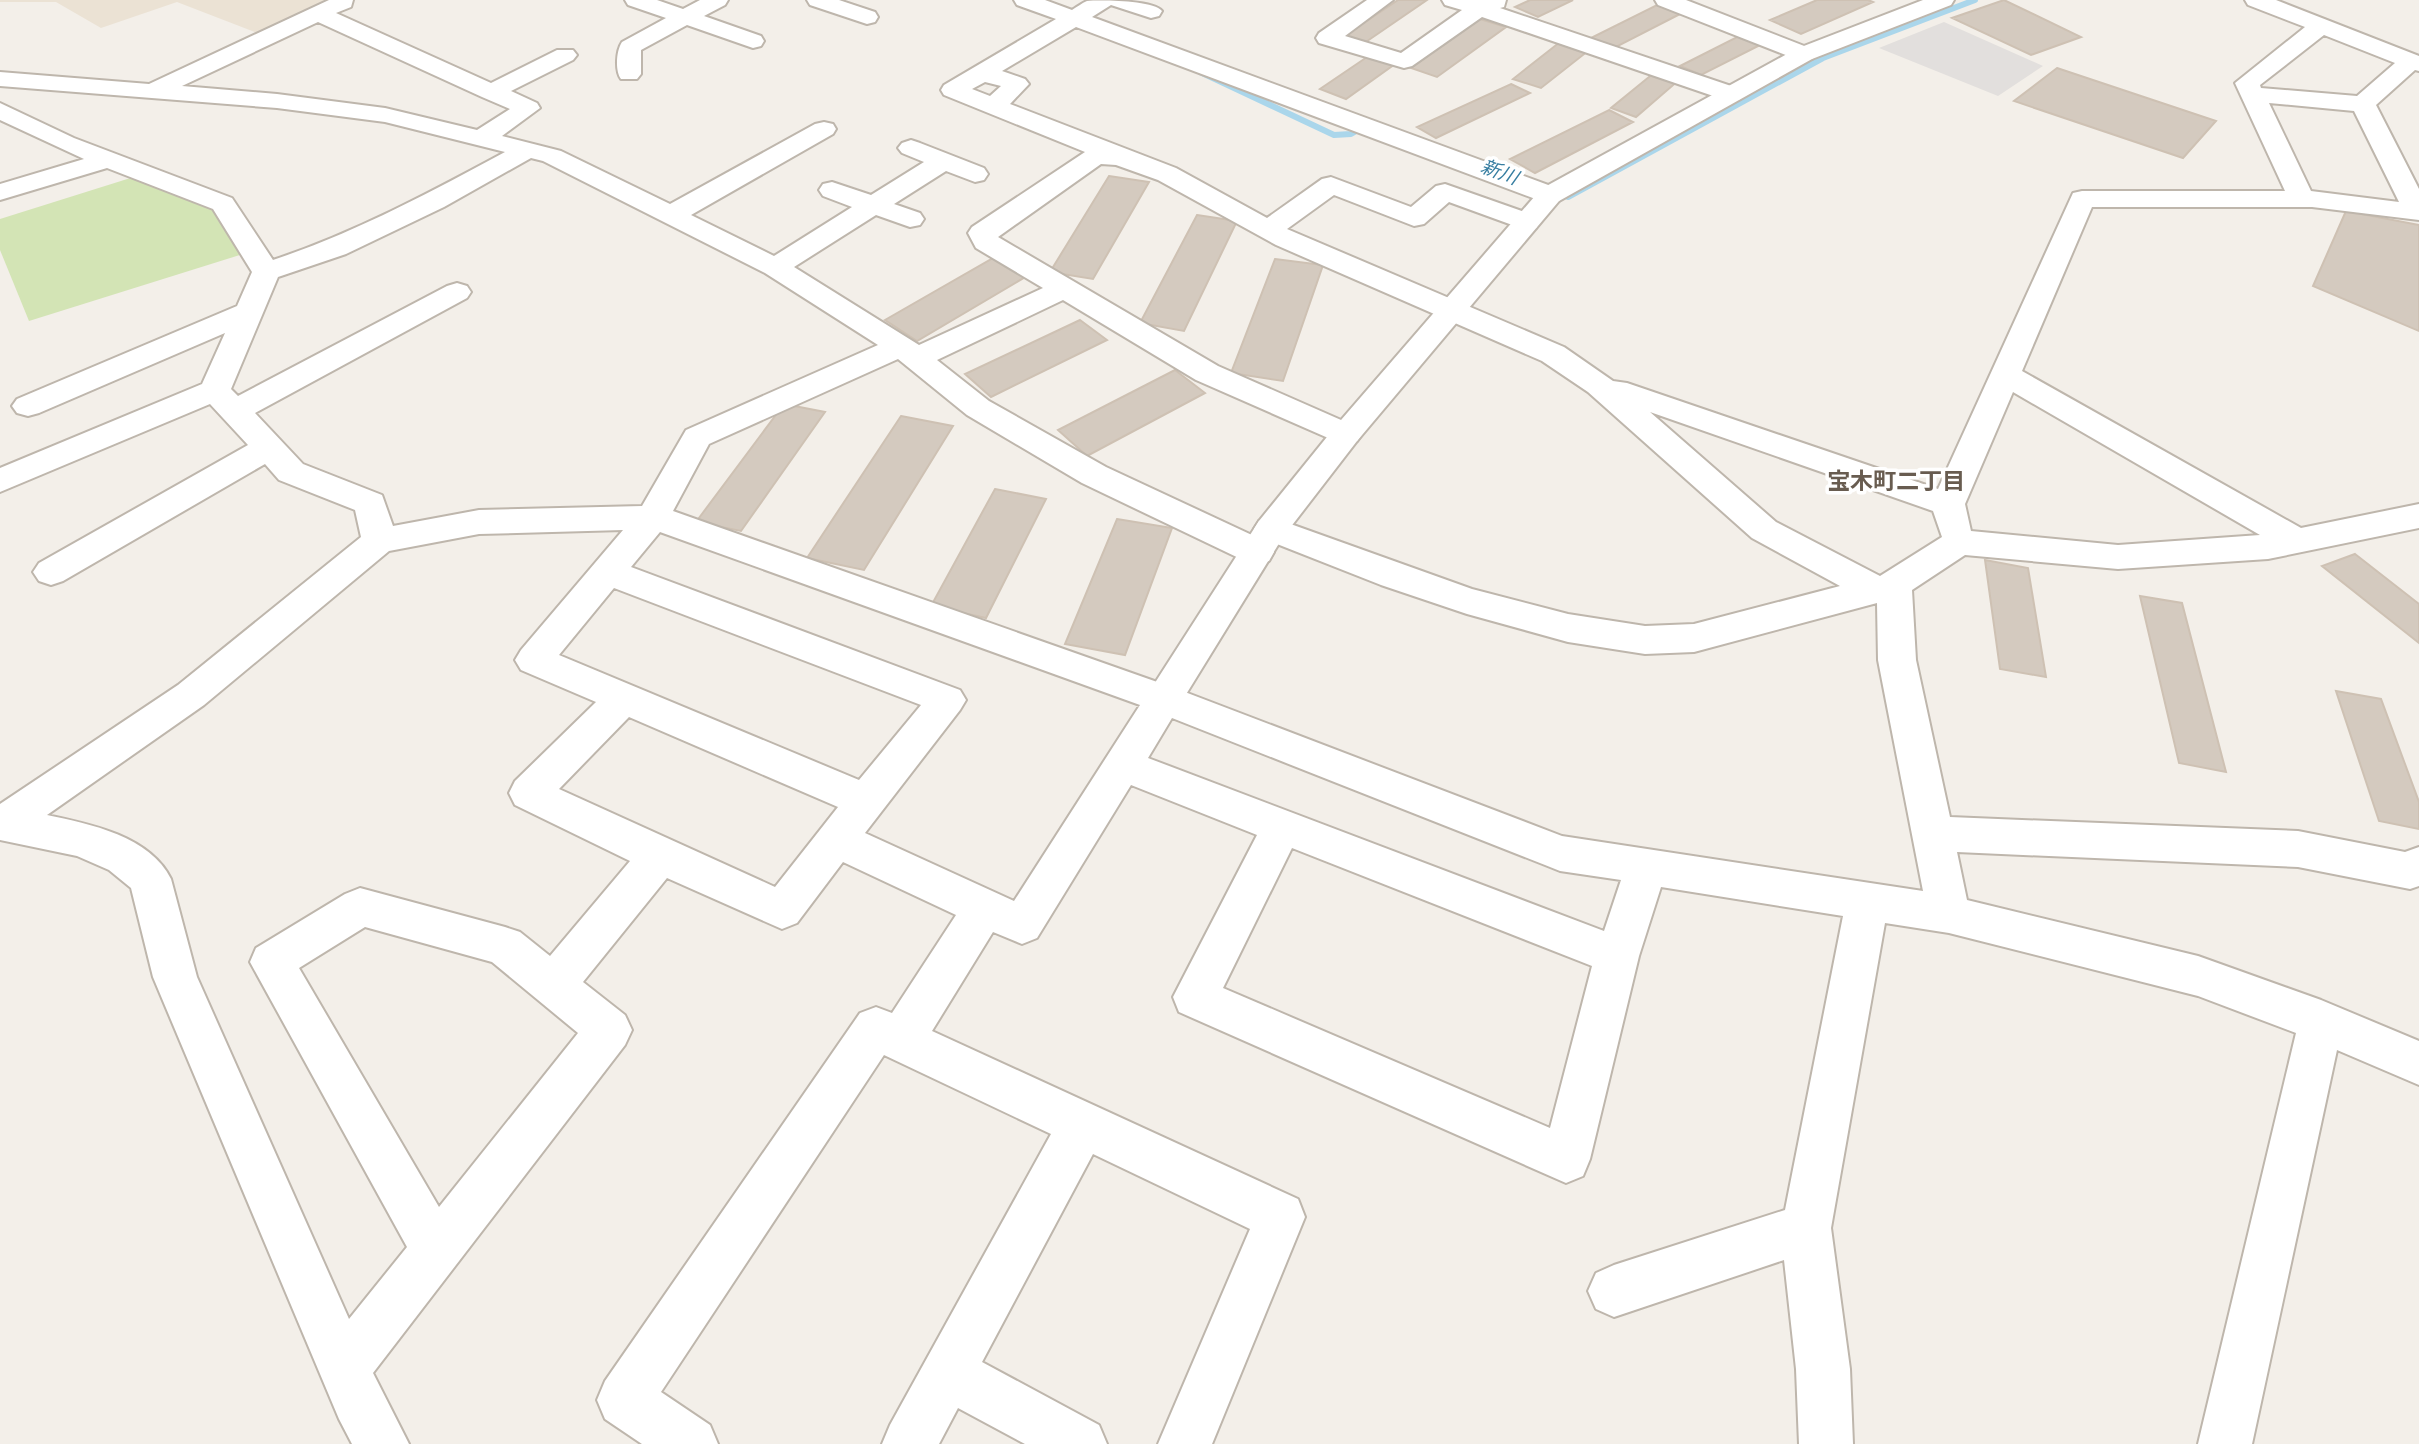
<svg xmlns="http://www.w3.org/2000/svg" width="2419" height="1444" viewBox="0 0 2419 1444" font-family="'Golos Text','Noto Sans JP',sans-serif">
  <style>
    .education { fill: #ebe2d4 }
    .green { fill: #d3e4b5 }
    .parking { fill: #e2dfdd }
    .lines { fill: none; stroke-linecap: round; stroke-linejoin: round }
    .stream { stroke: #aad6eb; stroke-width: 6 }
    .building { fill: #d4cabf; stroke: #cec1b3; stroke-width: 2 }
    .minor-casing { stroke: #beb6ac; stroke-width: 4 }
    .tertiary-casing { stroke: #beb6ac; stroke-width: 4 }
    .minor { fill: #fff; fill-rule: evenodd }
    .tertiary { fill: #fff; fill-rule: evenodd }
    .labels { text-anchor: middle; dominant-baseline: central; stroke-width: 7; stroke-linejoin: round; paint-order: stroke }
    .far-water-label { font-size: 19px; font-style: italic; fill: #377ea1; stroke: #fff }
    .neighbourhood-label { font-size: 23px; font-weight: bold; fill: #685c50; stroke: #fff }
  </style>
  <rect width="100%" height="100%" fill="#f3efe9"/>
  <path class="education" d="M0 0H329L257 33 177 2 101 28 56 2H0Z"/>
  <path class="green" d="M140 175 212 206 243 254 29 321 0 250V219Z"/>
  <path class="parking" d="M1944 22 2043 66 1998 96 1879 48Z"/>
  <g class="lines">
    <path class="stream" d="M1200 72 1334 135 1351 134 1365 126
      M1555 192 1568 197 1823 58 1975 0"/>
  </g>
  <path class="building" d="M1398 0H1427L1360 46 1340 39Z
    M1530 0H1573L1538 17 1515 7Z
    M1817 0H1868L1873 2 1801 34 1770 20Z
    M2004 0 2081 37 2031 55 1952 18Z
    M1657 5 1680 14 1614 48 1591 38Z
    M1480 19 1506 27 1437 77 1411 68Z
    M1743 34 1764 43 1701 75 1680 66Z
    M1560 42 1588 51 1541 88 1513 79Z
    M1370 55 1395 64 1346 99 1320 89Z
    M2057 68 2216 121 2183 158 2014 101Z
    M1655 72 1679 80 1636 117 1611 108Z
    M1511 84 1530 93 1436 138 1417 127Z
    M1609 110 1633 122 1535 173 1510 159Z
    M1109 176 1149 182 1093 279 1050 272Z
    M2346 211 2419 225V331L2313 286Z
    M1197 215 1237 221 1184 331 1140 323Z
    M995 257 1027 276 917 341 885 320Z
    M1275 259 1323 265 1283 381 1231 373Z
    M1080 320 1107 340 991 397 965 374Z
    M1175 370 1205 393 1087 456 1058 430Z
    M784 404 825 412 741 531 696 522Z
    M901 416 953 426 864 570 807 558Z
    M995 489 1046 499 986 618 931 606Z
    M1117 519 1172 528 1125 655 1065 644Z
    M2355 554 2419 604V643L2322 566Z
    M1985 560 2028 568 2046 677 2000 669Z
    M2140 596 2182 603 2226 772 2179 763Z
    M2336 691 2381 699 2419 802V829L2379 821Z"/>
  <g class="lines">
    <g class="minor-casing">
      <path id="minor" d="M329 0H353L351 7 336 13 491 83 557 50H573L577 55 573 60 511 91 537 103 540 108 502 136 561 151 670 204 815 124 824 122 833 124 836 129 833 134 691 215 774 256 852 207 823 196 819 190 823 184 832 182 871 195 924 162 902 153 898 148 902 143 911 140 920 143 984 168 988 174 984 180 975 182 946 171 894 204 920 213 924 219 920 225 910 227 876 215 794 267 919 345 1043 288 976 248 968 233 972 227 1085 152 944 95 941 90 944 85 1056 19 1017 5 1014 0H1045L1072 10C1077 7 1082 3 1087 1 1100 0 1153 0 1162 11L1159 16 1151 18 1111 5 1092 17 1559 189 1563 195 1559 201 1550 203 1541 201 1076 27 1002 71 1025 79 1029 84 1010 104 1176 168 1267 218 1322 179 1331 177 1411 207 1436 186 1445 184 1536 216 1540 222 1536 228 1526 230 1449 202 1424 224 1414 226 1334 195 1287 229 1564 347 1613 381 1627 383 1938 489 2073 193 2082 191H2285L2235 83 2305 27 2248 5 2245 0H2276L2419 56V71L2415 70 2376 105 2419 189V220L2312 207H2092L2022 371 2301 528 2419 504V528L2268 559 2118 569 1965 555 1912 590 1916 660 1950 817 2298 831 2405 852 2419 847V886L2410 889 2298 867 1957 852 1967 900 2198 956 2321 1000 2419 1041V1085L2337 1050 2252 1444H2198L2296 1033 2198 996 1949 933 1885 923 1831 1228 1850 1369 1853 1444H1799L1796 1369 1784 1260 1614 1317 1596 1309 1588 1291 1596 1273 1614 1265 1785 1210 1843 916 1661 887 1639 956 1590 1159 1583 1176 1566 1183 1179 1012 1173 997 1257 835 1131 785 1037 938 1022 944 993 932 932 1031 1298 1199 1305 1217 1212 1444H1158L1250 1229 1093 1154 982 1362 1099 1425 1107 1444H1025L958 1408 939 1444H882L890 1425 1051 1134 884 1055 661 1392 710 1425 718 1444H642L605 1419 597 1400 605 1381 860 1013 876 1007 892 1013 956 915 843 862 797 923 782 929 667 878 583 982 625 1015 632 1030 625 1045 373 1373 409 1444H352L339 1419 153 977 131 888 109 870 77 856 0 840V804L178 685 361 537 355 510 279 480 265 464 63 581 51 585 39 581 33 572 39 563 248 445 210 404 0 492V468L202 384 225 333 39 413 28 416 17 413 12 406 17 399 237 306 252 272 213 209 107 168 0 200V184L84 159 0 120V103L74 138 232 198 273 260C354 233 429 193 505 152L385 122 277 108 0 86V72L149 84ZM318 22 482 97 510 109 477 130 385 108 277 94 182 86ZM2324 35 2395 63 2357 96 2261 88 2260 85ZM985 82 1001 86 990 96 972 89ZM2269 103 2354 111 2399 202 2311 191ZM531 158 543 161 765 273 878 345 686 430 642 506 479 510 393 526 382 495 303 464 255 413 467 298 471 292 467 286 457 283 447 286 238 396 231 389 278 277 346 254 444 207ZM1101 164 1116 165 1158 180 1276 245 1542 361 1588 392 1752 538 1840 586 1694 624 1645 626 1568 614 1472 589 1271 517 1259 521 1254 529 1259 537 1381 585 1467 614 1568 642 1645 654 1694 652 1877 603 1878 660 1923 891 1562 836 1177 689 673 511 709 444 898 359 967 415 1082 483 1245 561 1257 564 1269 561 1274 552 1269 543 1106 467 989 401 937 360 1063 300 1196 380 1335 441 1346 444 1357 441 1362 434 1357 427 1218 366 998 237ZM2013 392 2260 535 2118 545 1971 531 1965 504ZM1650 412 1933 511 1942 537 1880 576 1776 522ZM623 530 521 650 515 660 521 670 596 702 515 781 509 793 515 805 630 861 550 956 520 932 505 927 360 888 345 894 256 948 250 962 407 1247 349 1319 197 977 171 879C150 836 90 824 47 815L204 705 389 551 479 534ZM660 532 1140 705 1014 901 865 833 960 710 966 700 960 690 631 567ZM614 588 921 705 859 780 559 655ZM629 717 838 807 775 887 559 789ZM1172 718 1545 865 1560 871 1621 880 1604 931 1148 758ZM1292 848 1592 966 1550 1128 1223 988ZM365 927 492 962 578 1033 439 1207 299 968Z
        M625 0H657L683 9 700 0H728L725 5 704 16 761 36 764 41 761 46 753 48 687 25 641 50V74L637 79H621C615 71 616 51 622 42L666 18 628 5Z
        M807 0H839L875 12 878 17 875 22 867 24 810 5Z
        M1367 0H1393L1345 36 1401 53 1462 10 1445 5 1442 0H1506L1504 7 1500 8 1740 89 1743 94 1740 99 1731 101 1722 99 1482 17 1412 66 1404 68 1319 43 1316 38 1319 33Z
        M1655 0H1686L1812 49 1816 54 1812 59H1796L1658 5Z"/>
    </g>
    <g class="tertiary-casing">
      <path id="tertiary" d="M1923 0H1954L1951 5 1812 59 1559 201 1357 441 1283 537 1177 709 1164 714 1151 709 1145 699 1151 689 1259 521 1335 427 1541 189 1796 49Z"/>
    </g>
    <use href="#minor" class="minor"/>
    <use href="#tertiary" class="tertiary"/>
  </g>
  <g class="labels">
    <g class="far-water-label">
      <text transform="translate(1500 171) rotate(21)">新川</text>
    </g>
    <g class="neighbourhood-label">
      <text x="1896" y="480">宝木町二丁目</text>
    </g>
  </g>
</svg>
